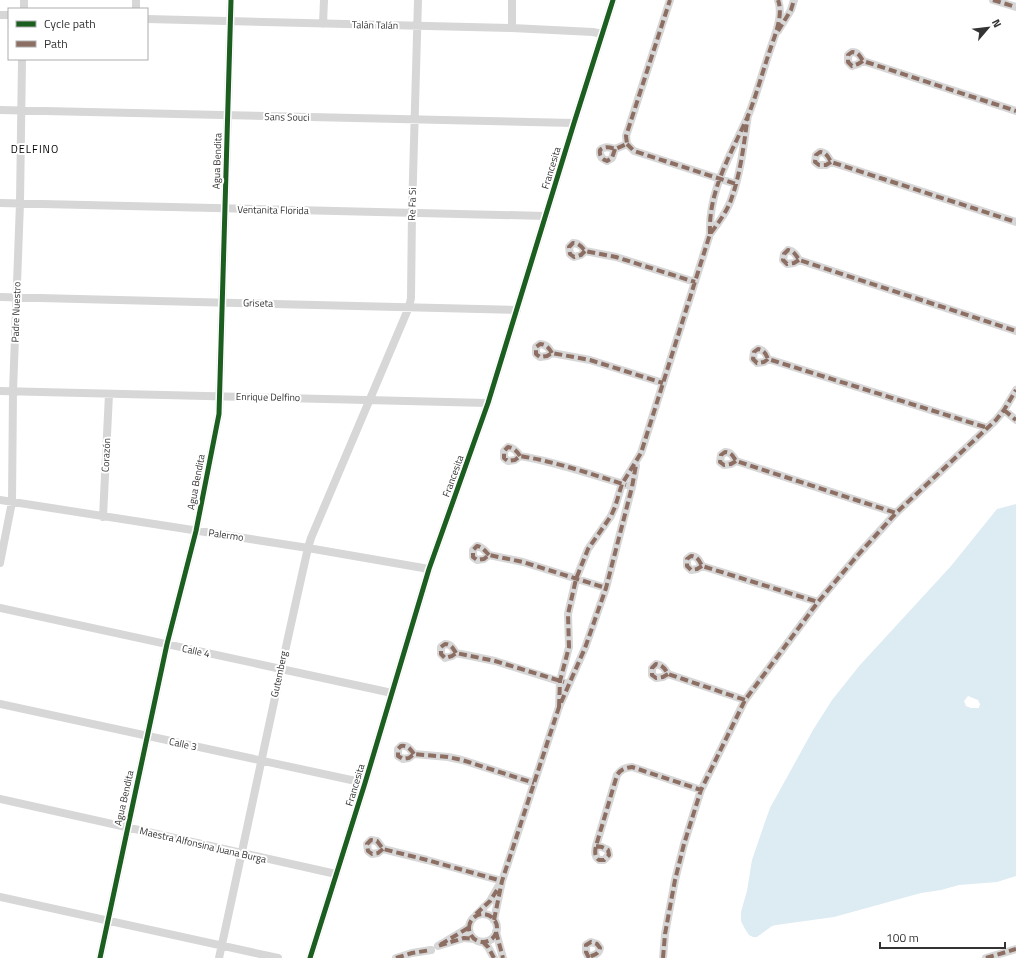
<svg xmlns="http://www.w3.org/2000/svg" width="1016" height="958" viewBox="0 0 1016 958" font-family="'Titillium Web',sans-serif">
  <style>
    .water { fill: #ddebf3; fill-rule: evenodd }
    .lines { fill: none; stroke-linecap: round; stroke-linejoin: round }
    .minor { stroke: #d7d7d7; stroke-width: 8 }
    .quiet { stroke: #8d6e63; stroke-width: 4; stroke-dasharray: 8 4; stroke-linecap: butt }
    .cycleway-casing { stroke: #fff; stroke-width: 8 }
    .cycleway { stroke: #1b5e20; stroke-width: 5 }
    .labels { text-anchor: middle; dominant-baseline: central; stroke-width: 4; stroke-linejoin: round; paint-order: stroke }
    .street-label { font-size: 10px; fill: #333; stroke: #fff }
    .neighbourhood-label { font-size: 11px; letter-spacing: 1px; fill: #000; stroke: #fff }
  </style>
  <rect width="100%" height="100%" fill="#fff"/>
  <path class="water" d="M1016 504V876L997 882 959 885 941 890 921 893 834 917 776 925 772 926 757 937H753L749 935 745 929 741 921V912L747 891 752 860 765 822 770 808 813 730 832 700 860 665 951 566 997 509ZM968 696 978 700 980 704 979 708H971L966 706 964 701Z"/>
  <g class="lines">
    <path class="minor" d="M993 0 1016 7
      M24 9V0
      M136 9V0
      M0 15H9
      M147 19 512 28 593 32 602 34
      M323 24 324 0
      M512 28V0
      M778 31 791 10 794 0
      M863 61 858 64 852 66 848 62V55L852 52C858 52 860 56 863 61L1016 111
      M0 110 574 123
      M627 144 634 151 736 184
      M615 149 612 158 607 161C602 159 599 156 600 150 605 146 609 147 615 149L627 144 626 136 670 0
      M831 162 826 165H819L815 162 816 155 820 152C826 152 828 157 831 162L1016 222
      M0 203 546 216
      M710 234C708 191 731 154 748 116 756 96 762 74 769 53 774 37 784 16 778 0
      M585 251 581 255 574 257 570 254 569 247 573 243C579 243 582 247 585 251L616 257 695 282
      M799 260 794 263 787 264 783 260 784 254 788 250C794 251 796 255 799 260L1016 331
      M0 297 517 310
      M552 353C549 348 546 344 540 344L536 347V354L540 357 547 356 552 353 590 360 663 383
      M768 359 764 362 757 363 753 359 754 352 758 349C764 350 766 354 768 359L988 428
      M0 391 488 403
      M1004 410 1016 420
      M520 456C517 451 514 448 508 447L504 451V458L508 461 515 460 520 456C557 462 592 475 627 485
      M736 461 731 464 724 465 720 462 721 455 725 452C731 452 733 456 736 461L896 513
      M0 500 308 548 429 569
      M103 517 109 394
      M489 555C485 551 483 547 477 546L473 550V557L477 560 484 559 489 555 523 562 606 588
      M0 563 12 502 13 391 20 203 22 59
      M702 566 697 569 691 570 687 566V559L691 556C697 556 699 560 702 566L818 602
      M0 608 392 693
      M456 653C453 648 451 644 445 644L441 647V654L445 658 452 656 456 653 495 661 565 683
      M668 674 663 677 656 678 652 675V668L656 664C663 665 665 669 668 674L745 700
      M0 704 365 783
      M559 707 560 681 569 647 568 614 576 579 588 549 611 516 615 507 622 484 641 453 710 234C719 222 728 210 732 197 741 171 744 143 748 115
      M414 754C410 749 408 745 401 746L398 749V756L403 759 409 758 414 754 448 757 462 760 534 783
      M0 799 336 874
      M596 846 602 847 608 850 609 855 604 860H599C594 856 595 851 596 846L617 775C621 769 625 768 632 767L701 790
      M383 849 378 853 372 854 368 851 367 844 371 840 377 841 383 849 427 860 502 881
      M0 897 278 958
      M469 928a14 14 0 1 1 28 0a14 14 0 1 1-28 0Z
      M476 915 490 901 498 887
      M494 920 502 881 559 707 585 648 606 588 632 487 636 466
      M468 928 438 946 464 938 474 939
      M496 932 503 958
      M483 942 488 947 494 958
      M100 958 167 644 196 531 219 414 231 0
      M219 958C249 821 277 684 308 548L311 538 409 307 411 298 412 213 418 0
      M310 958 365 783 429 569 488 403 574 123 613 0
      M396 958 412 953 431 950
      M589 958 586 952V945L591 942 597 944 600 948C599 954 594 955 589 957
      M663 958 665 934 675 880 684 844 701 790 745 700 818 602 857 556 896 513 996 420 1004 410 1016 390
      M986 958 1016 949"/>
    <path class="quiet" d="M993 0 1016 7
      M778 31 791 10 794 0
      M863 61 858 64 852 66 848 62V55L852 52C858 52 860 56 863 61L1016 111
      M627 144 634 151 736 184
      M615 149 612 158 607 161C602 159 599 156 600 150 605 146 609 147 615 149L627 144 626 136 670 0
      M831 162 826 165H819L815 162 816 155 820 152C826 152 828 157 831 162L1016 222
      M710 234C708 191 731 154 748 116 756 96 762 74 769 53 774 37 784 16 778 0
      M585 251 581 255 574 257 570 254 569 247 573 243C579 243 582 247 585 251L616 257 695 282
      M799 260 794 263 787 264 783 260 784 254 788 250C794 251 796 255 799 260L1016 331
      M552 353C549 348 546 344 540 344L536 347V354L540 357 547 356 552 353 590 360 663 383
      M768 359 764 362 757 363 753 359 754 352 758 349C764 350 766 354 768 359L988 428
      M1004 410 1016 420
      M520 456C517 451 514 448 508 447L504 451V458L508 461 515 460 520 456C557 462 591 474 626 485
      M736 461 731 464 724 465 720 462 721 455 725 452C731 452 733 456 736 461L896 513
      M489 555C485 551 483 547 477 546L473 550V557L477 560 484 559 489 555 523 562 606 588
      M702 566 697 569 691 570 687 566V559L691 556C697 556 699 560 702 566L818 602
      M456 653C453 648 451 644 445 644L441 647V654L445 658 452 656 456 653 495 661 564 682
      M668 674 663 677 656 678 652 675V668L656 664C663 665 665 669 668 674L745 700
      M559 707 560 681 569 647 568 614 576 579 588 549 611 516 615 507 622 484 641 453 710 234C719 222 728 210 732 197 741 171 744 143 748 115
      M414 754C410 749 408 745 401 746L398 749V756L403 759 409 758 414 754 448 757 462 760 534 783
      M596 846 602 847 608 850 609 855 604 860H599C594 856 595 851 596 846L617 775C621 769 625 768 632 767L701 790
      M383 849 378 853 372 854 368 851 367 844 371 840 377 841 383 849 427 860 502 881
      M469 928a14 14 0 1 1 28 0a14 14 0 1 1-28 0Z
      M476 914 490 901 499 887
      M494 920 502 881 559 707 585 648 606 588 632 487 636 465
      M468 928 438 946 464 938 474 939
      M496 932 503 958
      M483 942 488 947 494 958
      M396 958 412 953 431 950
      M589 958 586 952V945L591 942 597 944 600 948C599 954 594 955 589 957
      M663 958 665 934 675 880 684 844 701 790 745 700 818 602 857 556 896 513 996 420 1004 410 1016 390
      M986 958 1016 949"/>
    <g class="cycleway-casing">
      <path id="cycleway" d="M100 958 167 644 196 531 219 414 231 0
        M310 958 365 783 429 569 488 403 574 123 613 0"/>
    </g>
    <use href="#cycleway" class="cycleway"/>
  </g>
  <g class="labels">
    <g class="street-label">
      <text transform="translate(375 25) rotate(1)">Talán Talán</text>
      <text transform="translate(287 117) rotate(1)">Sans Souci</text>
      <text transform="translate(217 161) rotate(-88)">Agua Bendita</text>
      <text transform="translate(551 168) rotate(-73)">Francesita</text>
      <text transform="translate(412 204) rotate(-88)">Re Fa Si</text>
      <text transform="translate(273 210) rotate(1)">Ventanita Florida</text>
      <text transform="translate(258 303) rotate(1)">Griseta</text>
      <text transform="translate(16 312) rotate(-88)">Padre Nuestro</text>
      <text transform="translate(268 397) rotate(1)">Enrique Delfino</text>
      <text transform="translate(106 455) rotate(-87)">Corazón</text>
      <text transform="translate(453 476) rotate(-70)">Francesita</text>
      <text transform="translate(196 482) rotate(-79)">Agua Bendita</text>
      <text transform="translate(226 535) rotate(8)">Palermo</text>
      <text transform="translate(196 651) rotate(12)">Calle 4</text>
      <text transform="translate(279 674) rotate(-78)">Gutemberg</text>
      <text transform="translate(183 744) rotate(12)">Calle 3</text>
      <text transform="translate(355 785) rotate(-73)">Francesita</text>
      <text transform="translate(124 798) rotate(-77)">Agua Bendita</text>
      <text transform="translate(203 845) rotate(13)">Maestra Alfonsina Juana Burga</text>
    </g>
    <g class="neighbourhood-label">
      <text x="35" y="149">DELFINO</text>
    </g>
  </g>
  <rect x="8" y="8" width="140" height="52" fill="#ffffff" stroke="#adadad"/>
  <rect x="16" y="21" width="20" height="6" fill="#1b5e20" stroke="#adadad"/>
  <text x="44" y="28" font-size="12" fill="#333333">Cycle path</text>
  <rect x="16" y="41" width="20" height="6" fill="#8d6e63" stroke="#adadad"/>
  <text x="44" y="48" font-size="12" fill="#333333">Path</text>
  <g transform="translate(988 28) rotate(62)" stroke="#ffffff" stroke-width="3" paint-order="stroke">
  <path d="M0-3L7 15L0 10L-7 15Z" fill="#333333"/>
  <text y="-6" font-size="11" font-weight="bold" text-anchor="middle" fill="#333333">N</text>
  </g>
  <path d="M880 942v6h125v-6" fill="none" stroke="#333333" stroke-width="2"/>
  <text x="886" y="942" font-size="12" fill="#333333" stroke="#ffffff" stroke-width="3" paint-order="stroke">100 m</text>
</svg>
